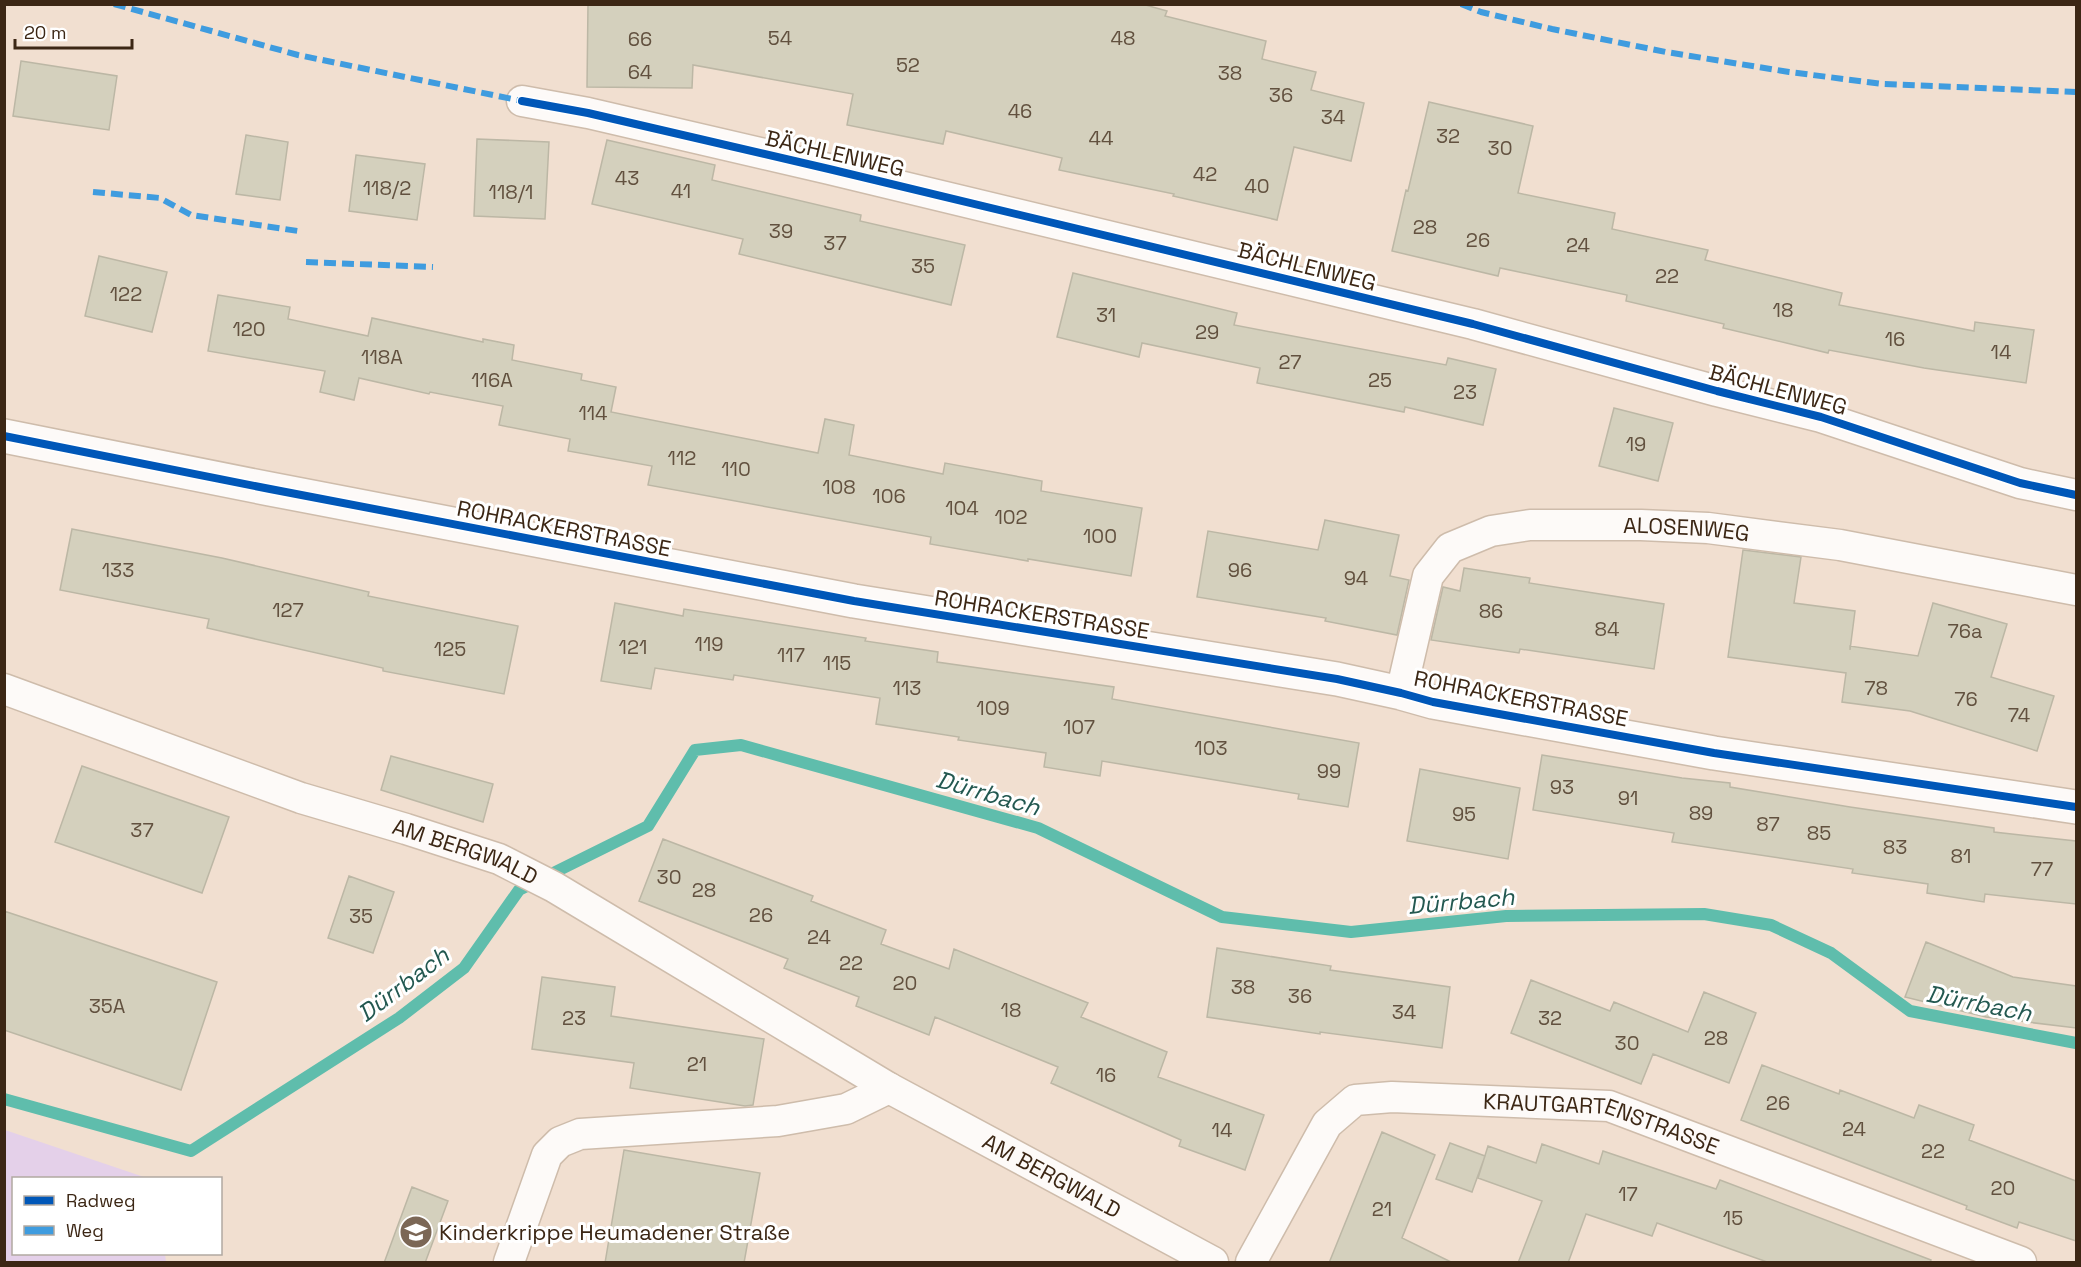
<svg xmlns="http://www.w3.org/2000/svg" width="2081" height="1267" viewBox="0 0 2081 1267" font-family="'Space Grotesk',sans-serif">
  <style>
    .green { fill: #e4d0e9 }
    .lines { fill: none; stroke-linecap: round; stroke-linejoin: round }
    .stream { stroke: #5fbdac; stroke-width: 12 }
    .building { fill: #d4d0bd; stroke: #bcb7a5; stroke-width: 1.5 }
    .minor-casing { stroke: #cebcab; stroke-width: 33 }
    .tertiary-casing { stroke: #cebcab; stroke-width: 36 }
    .minor { stroke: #fdfaf8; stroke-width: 30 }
    .tertiary { stroke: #fdfaf8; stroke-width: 33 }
    .quiet { stroke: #3f9cdf; stroke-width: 6; stroke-dasharray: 12 6; stroke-linecap: butt }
    .cycleway-casing { stroke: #fff; stroke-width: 11 }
    .cycleway { stroke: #0057b8; stroke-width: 8 }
    .labels { text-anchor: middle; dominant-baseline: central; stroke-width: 6; stroke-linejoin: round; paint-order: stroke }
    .number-label { font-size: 20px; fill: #62513f }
    .street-label { font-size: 22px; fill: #3c2715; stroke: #fff }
    .poi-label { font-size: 22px; fill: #3c2715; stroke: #fff; text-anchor: start }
    .water-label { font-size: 24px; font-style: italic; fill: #235850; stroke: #fff }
  </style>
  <rect width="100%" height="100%" fill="#f1dfd0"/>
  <path class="green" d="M5 1130 147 1178H14V1254H165L166 1262H5Z"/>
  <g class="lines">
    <path class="stream" d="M4 1099 191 1151 399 1018 464 968 519 890 648 826 695 750 741 745 1038 828 1222 917 1351 932 1506 916 1704 914 1771 925 1831 953 1910 1011 2076 1043"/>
  </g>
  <path class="building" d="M588 4H1142L1167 11 1165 16 1266 41 1262 59 1316 72 1311 90 1364 103 1351 161 1294 147 1277 220 1173 196 1174 194 1059 170 1062 158 946 131 943 144 847 125 853 94 693 65 692 88 587 87Z
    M21 61 117 76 109 130 13 116Z
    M1429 102 1533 126 1518 193 1615 213 1612 229 1708 250 1705 260 1842 293 1839 305 1974 331 1975 322 2034 330 2026 383 1924 368 1829 350 1828 353 1723 328 1724 324 1626 301 1627 295 1500 268 1498 276 1392 251 1406 190 1408 191Z
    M246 135 288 142 280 200 236 194Z
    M477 139 549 142 545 219 474 216Z
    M607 140 715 165 712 180 861 215 860 221 965 245 951 305 739 254 743 239 592 204Z
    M356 155 425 164 417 220 349 211Z
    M99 256 167 272 152 332 85 316Z
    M1073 273 1237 313 1234 325 1446 365 1448 358 1496 369 1483 425 1405 407 1404 412 1257 383 1260 368 1142 343 1139 357 1057 337Z
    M218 295 290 307 288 319 368 336 372 318 483 342V339L514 345 512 360 582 374 581 380 616 387 611 412 818 453 825 419 854 425 849 455 943 474 945 463 1042 481 1041 491 1142 508 1131 576 1028 559V561L930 544 931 537 648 485 652 466 568 451 570 439 499 425 503 406 430 392 429 394 359 378 354 400 320 392 325 371 208 351Z
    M1614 408 1673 423 1658 481 1599 466Z
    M1325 520 1399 535 1390 576 1409 580 1397 635 1325 621 1326 618 1197 597 1208 531 1318 550Z
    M72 529 222 558 369 592 368 596 518 626 504 694 383 671V668L207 628 209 619 60 590Z
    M1743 550 1801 557 1794 603 1855 611 1850 650V646L1918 656 1933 603 2007 624 1991 677 2054 696 2037 751 1910 711 1842 702 1846 673 1728 657Z
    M1464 568 1530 578 1529 583 1664 604 1654 669 1520 649 1519 653 1431 640 1443 587 1460 591Z
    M615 603 683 616 684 609 866 638 865 641 938 652 937 662 1114 687 1112 699 1359 743 1348 807 1298 799 1299 794 1102 761 1100 776 1044 767 1046 753 958 740 959 737 876 724 880 698 734 675 733 680 655 668 651 689 601 681Z
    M1542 755 1682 778 1730 783V787L1850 807 1994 828V832L2076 841V904L1985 894 1984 902 1927 893 1928 884 1852 873 1853 869 1672 842 1674 833 1533 810Z
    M391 756 493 784 483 822 381 790Z
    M82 766 229 817 202 893 55 842Z
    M1420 769 1520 788 1508 859 1407 841Z
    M663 839 813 896 811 901 886 930 881 944 949 969 954 949 1088 1003 1081 1017 1167 1052 1158 1077 1264 1115 1245 1170 1179 1146 1181 1140 1051 1083 1058 1067 935 1017 929 1035 856 1006 859 997 784 968 788 959 639 901Z
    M349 876 394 892 373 953 328 938Z
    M4 911 217 982 181 1090 4 1030Z
    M1926 942 2013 977 2076 986V1028L1986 1017 1905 997Z
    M1217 948 1331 966 1330 970 1450 987 1442 1048 1320 1032V1034L1207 1017Z
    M542 977 615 987 611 1016 764 1039 753 1105 745 1106 630 1088 634 1063 532 1049Z
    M1531 980 1610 1011 1614 1002 1688 1032 1704 992 1756 1013 1729 1083 1653 1054 1641 1084 1511 1033Z
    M1762 1065 1839 1094 1840 1090 1914 1118 1919 1105 1974 1125 1969 1140 2076 1181V1241L2019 1222 2017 1228 1966 1209 1967 1206 1741 1120Z
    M1382 1132 1435 1155 1402 1238 1453 1263H1329Z
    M1450 1143 1485 1156 1472 1192 1436 1179Z
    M1542 1144 1599 1164 1603 1151 1716 1189 1720 1180 1931 1260 1930 1263H1770L1657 1223 1652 1236 1586 1214 1568 1263H1518L1542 1201 1478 1178 1488 1146 1536 1163Z
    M624 1150 760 1173 744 1263H605Z
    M412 1187 448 1201 425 1263H384Z"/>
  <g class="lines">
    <g class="minor-casing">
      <g id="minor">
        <path d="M522 101 588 113 829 169 1473 324 1717 391 1821 417 2020 483 2076 495"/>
        <path id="s1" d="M4 689 301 798 406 829 499 859 554 887 889 1088 1213 1262"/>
        <path id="s2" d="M1401 693 1428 576 1450 548 1491 531 1530 525H1641L1708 528 1840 545 2076 590"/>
        <path d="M509 1262 547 1155 560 1142 580 1134 778 1121 846 1109 889 1088"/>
        <path id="s3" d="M1251 1262 1327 1124 1355 1100 1392 1097 1609 1106 2021 1262"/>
      </g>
    </g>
    <g class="tertiary-casing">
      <path id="tertiary" d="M4 436 270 489 854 601 1337 679 1401 693 1433 702 1714 753 2076 807"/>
    </g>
    <use href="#minor" class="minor"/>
    <use href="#tertiary" class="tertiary"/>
    <path class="quiet" d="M114 4 298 55 522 101
      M1461 4 1481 12 1552 29 1666 52 1789 72 1883 84 2076 92
      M93 192 160 198 191 215 298 231
      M306 262 433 267"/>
    <g class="cycleway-casing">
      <path id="cycleway" d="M522 101 588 113 829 169 1473 324 1717 391 1821 417 2020 483 2076 495
        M4 436 270 489 854 601 1337 679 1401 693 1433 702 1714 753 2076 807"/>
    </g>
    <use href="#cycleway" class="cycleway"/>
  </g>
  <defs>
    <g id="school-disc" transform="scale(1.725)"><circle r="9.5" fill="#7b6756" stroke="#fff"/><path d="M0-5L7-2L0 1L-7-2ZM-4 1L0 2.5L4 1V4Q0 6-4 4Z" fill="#fff"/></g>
  </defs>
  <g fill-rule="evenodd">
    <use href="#school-disc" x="416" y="1232"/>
  </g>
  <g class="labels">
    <g class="number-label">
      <text x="780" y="38">54</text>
      <text x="1123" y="38">48</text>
      <text x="640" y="39">66</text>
      <text x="908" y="65">52</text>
      <text x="640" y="72">64</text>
      <text x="1230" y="73">38</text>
      <text x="1281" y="95">36</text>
      <text x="1020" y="111">46</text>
      <text x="1333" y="117">34</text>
      <text x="1448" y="136">32</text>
      <text x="1101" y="138">44</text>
      <text x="1500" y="148">30</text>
      <text x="1205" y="174">42</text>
      <text x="627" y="178">43</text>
      <text x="1257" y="186">40</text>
      <text x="387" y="188">118/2</text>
      <text x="681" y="191">41</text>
      <text x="511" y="192">118/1</text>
      <text x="1425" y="227">28</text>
      <text x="781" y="231">39</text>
      <text x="1478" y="240">26</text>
      <text x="835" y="243">37</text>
      <text x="1578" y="245">24</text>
      <text x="923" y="266">35</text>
      <text x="1667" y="276">22</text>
      <text x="126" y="294">122</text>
      <text x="1783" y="310">18</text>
      <text x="1106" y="315">31</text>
      <text x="249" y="329">120</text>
      <text x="1207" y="332">29</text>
      <text x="1895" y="339">16</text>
      <text x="2001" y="352">14</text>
      <text x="382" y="357">118A</text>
      <text x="1290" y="362">27</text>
      <text x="492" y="380">116A</text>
      <text x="1380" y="380">25</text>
      <text x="1465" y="392">23</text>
      <text x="593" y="413">114</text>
      <text x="1636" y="444">19</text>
      <text x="682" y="458">112</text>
      <text x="736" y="469">110</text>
      <text x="839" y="487">108</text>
      <text x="889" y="496">106</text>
      <text x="962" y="508">104</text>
      <text x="1011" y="517">102</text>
      <text x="1100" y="536">100</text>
      <text x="118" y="570">133</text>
      <text x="1240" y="570">96</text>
      <text x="1356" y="578">94</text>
      <text x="288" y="610">127</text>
      <text x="1491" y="611">86</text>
      <text x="1607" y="629">84</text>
      <text x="1965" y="631">76a</text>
      <text x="709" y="644">119</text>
      <text x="633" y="647">121</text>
      <text x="450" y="649">125</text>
      <text x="791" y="655">117</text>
      <text x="837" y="663">115</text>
      <text x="907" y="688">113</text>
      <text x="1876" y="688">78</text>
      <text x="1966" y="699">76</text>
      <text x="993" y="708">109</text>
      <text x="2019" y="715">74</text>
      <text x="1079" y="727">107</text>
      <text x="1211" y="748">103</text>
      <text x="1329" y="771">99</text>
      <text x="1562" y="787">93</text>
      <text x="1628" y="798">91</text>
      <text x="1701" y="813">89</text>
      <text x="1464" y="814">95</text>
      <text x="1768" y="824">87</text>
      <text x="142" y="830">37</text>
      <text x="1819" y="833">85</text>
      <text x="1895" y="847">83</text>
      <text x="1961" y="856">81</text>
      <text x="2042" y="869">77</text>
      <text x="669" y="877">30</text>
      <text x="704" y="890">28</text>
      <text x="761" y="915">26</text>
      <text x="361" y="916">35</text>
      <text x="819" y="937">24</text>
      <text x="851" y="963">22</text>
      <text x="905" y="983">20</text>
      <text x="1243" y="987">38</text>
      <text x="1300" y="996">36</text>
      <text x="107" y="1006">35A</text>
      <text x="1011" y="1010">18</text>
      <text x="1404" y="1012">34</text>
      <text x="574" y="1018">23</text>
      <text x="1550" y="1018">32</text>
      <text x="1716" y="1038">28</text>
      <text x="1627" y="1043">30</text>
      <text x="697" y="1064">21</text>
      <text x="1106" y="1075">16</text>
      <text x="1778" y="1103">26</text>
      <text x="1854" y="1129">24</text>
      <text x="1222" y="1130">14</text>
      <text x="1933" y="1151">22</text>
      <text x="2003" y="1188">20</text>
      <text x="1628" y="1194">17</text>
      <text x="1382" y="1209">21</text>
      <text x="1733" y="1218">15</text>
    </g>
    <g class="street-label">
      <text transform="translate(835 153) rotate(13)">BÄCHLENWEG</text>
      <text transform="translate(1307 266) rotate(14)">BÄCHLENWEG</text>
      <text transform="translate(1778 389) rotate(15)">BÄCHLENWEG</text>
      <text transform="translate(564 528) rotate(11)">ROHRACKERSTRASSE</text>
      <text stroke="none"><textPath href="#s2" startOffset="396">ALOSENWEG</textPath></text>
      <text transform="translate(1042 614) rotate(9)">ROHRACKERSTRASSE</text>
      <text transform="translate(1521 698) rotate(11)">ROHRACKERSTRASSE</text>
      <text stroke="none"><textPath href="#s1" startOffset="489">AM BERGWALD</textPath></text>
      <text stroke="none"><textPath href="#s3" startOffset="444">KRAUTGARTENSTRASSE</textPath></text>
      <text stroke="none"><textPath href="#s1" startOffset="1161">AM BERGWALD</textPath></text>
    </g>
    <g class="poi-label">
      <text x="439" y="1232">Kinderkrippe Heumadener Straße</text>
    </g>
    <g class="water-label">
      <text transform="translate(988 793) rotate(16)">Dürrbach</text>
      <text transform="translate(1461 901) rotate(-5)">Dürrbach</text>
      <text transform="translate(403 984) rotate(-37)">Dürrbach</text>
      <text transform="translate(1979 1003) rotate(11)">Dürrbach</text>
    </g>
  </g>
  <rect width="2081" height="1267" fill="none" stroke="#3c2715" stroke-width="12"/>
  <rect x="12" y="1177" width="210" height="78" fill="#ffffff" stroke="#b1a9a1" stroke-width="1.5"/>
  <rect x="24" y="1196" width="30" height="9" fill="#0057b8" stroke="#b1a9a1" stroke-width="1.5"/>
  <text x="66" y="1207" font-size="18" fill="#3c2715">Radweg</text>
  <rect x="24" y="1226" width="30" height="9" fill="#3f9cdf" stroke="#b1a9a1" stroke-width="1.5"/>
  <text x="66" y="1237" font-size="18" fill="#3c2715">Weg</text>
  <path d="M15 39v9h117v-9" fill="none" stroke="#3c2715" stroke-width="3"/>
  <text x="24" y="39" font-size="18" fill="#3c2715" stroke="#ffffff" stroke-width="4.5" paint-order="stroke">20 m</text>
</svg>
